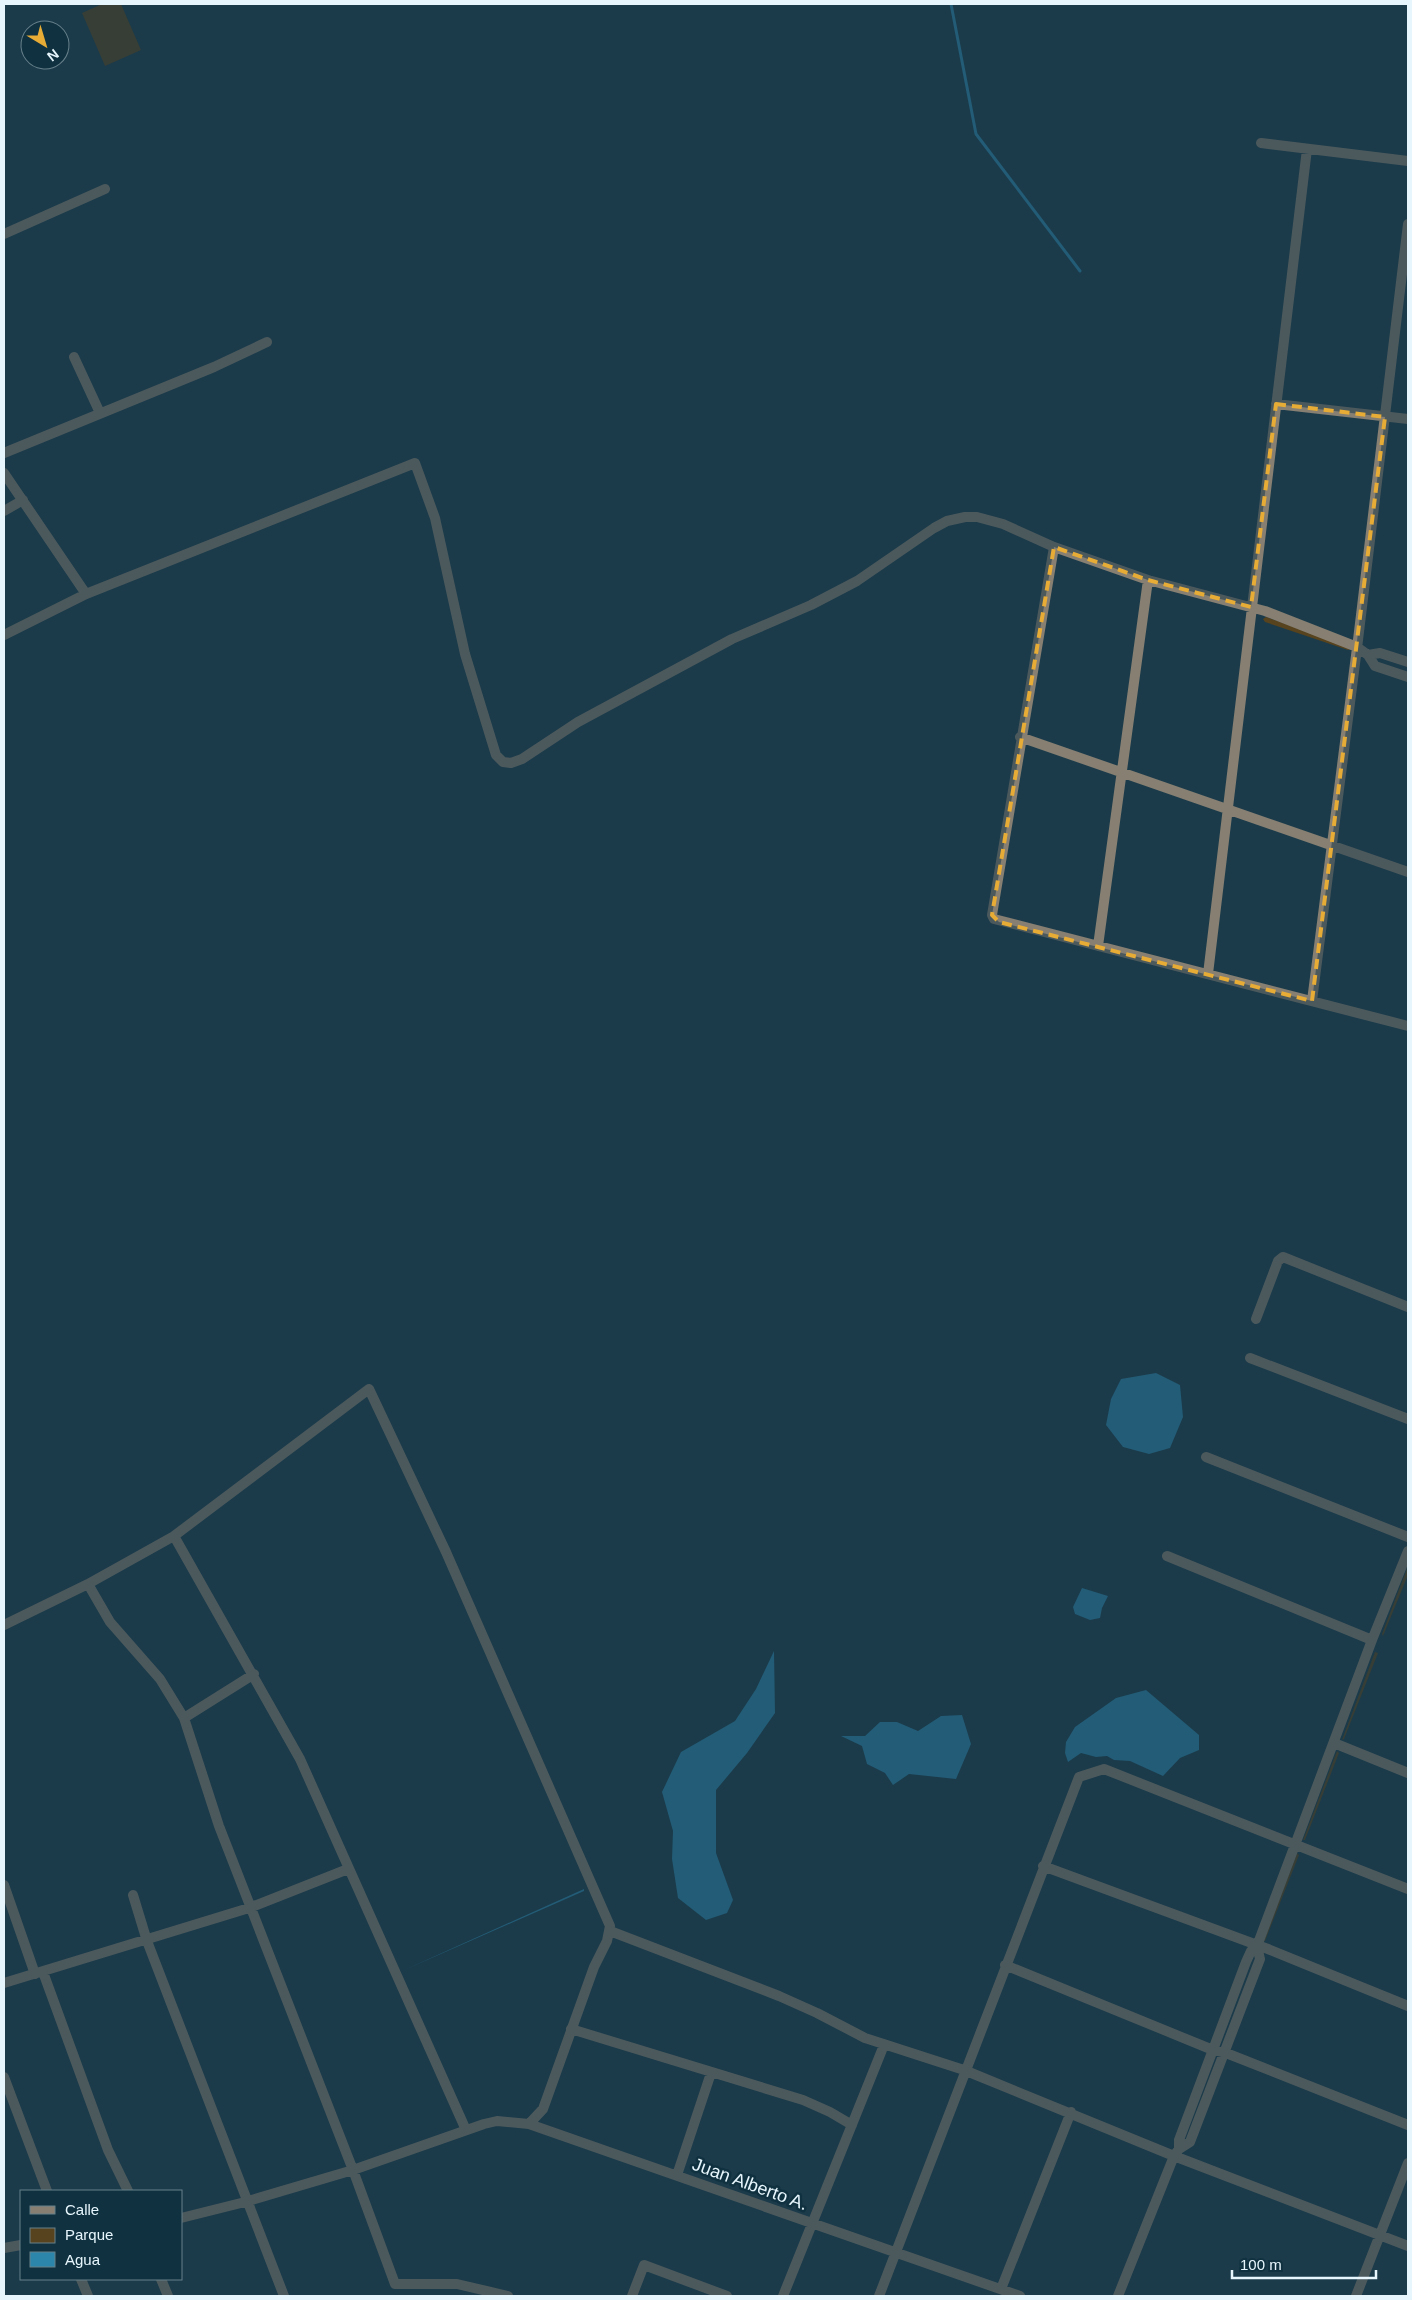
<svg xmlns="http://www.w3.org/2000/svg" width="1412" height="2300" viewBox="0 0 1412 2300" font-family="Helvetica,sans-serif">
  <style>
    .green { fill: #57431d }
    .water { fill: #2c85aa }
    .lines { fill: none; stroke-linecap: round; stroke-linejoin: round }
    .stream { stroke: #2c85aa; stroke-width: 3 }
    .street { stroke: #867f72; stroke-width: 10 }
    .marked { fill: none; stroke: #e7ac36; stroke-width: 4; stroke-dasharray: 10 6; stroke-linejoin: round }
    .labels { text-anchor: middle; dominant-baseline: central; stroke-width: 5; stroke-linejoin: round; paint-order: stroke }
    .street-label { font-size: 18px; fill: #e7f6fd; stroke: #10313f }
  </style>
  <rect width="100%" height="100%" fill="#1b3b4a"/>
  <path class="green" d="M102 4H121L141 50 105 66 82 13Z
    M1266 617 1349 646 1350 649 1348 650 1265 622 1263 619Z
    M1408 1566V1575L1383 1636 1382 1634Z
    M1375 1652 1378 1653 1344 1739 1342 1740Z
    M1337 1751 1339 1753 1305 1840H1303Z
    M1297 1853 1299 1855 1265 1941H1263Z"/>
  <path class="water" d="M1156 1373 1180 1385 1183 1417 1170 1448 1149 1454 1123 1447 1106 1425 1111 1399 1121 1379Z
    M1082 1588 1108 1596 1102 1608 1100 1618 1090 1620 1075 1614 1073 1607Z
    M774 1651 775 1713 747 1753 716 1790V1853L733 1900 727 1913 706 1920 678 1898 672 1859 673 1831 662 1792 681 1752 735 1721 756 1689Z
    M1146 1690 1199 1735V1750L1180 1758 1163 1776 1130 1761 1114 1760 1107 1756 1096 1757 1081 1753 1068 1762 1065 1753 1066 1742 1075 1727 1116 1698Z
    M962 1715 971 1744 956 1779 909 1774 893 1785 885 1773 867 1764 862 1746 841 1736H865L880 1722H897L918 1731 941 1716Z
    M584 1889V1891L402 1971Z"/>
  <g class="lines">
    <path class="stream" d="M951 4 976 134 1080 271"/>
    <path class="street" d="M1261 143 1408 161
      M4 234 105 189
      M74 357 100 413
      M1276 404 1408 419
      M4 453 214 367 267 342
      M4 473 86 594
      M4 511 23 500
      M1054 547 992 915 994 919 1408 1026
      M4 635 86 594 415 463 435 518 465 654 496 755 503 762 511 763 522 759 578 722 732 639 811 605 857 581 934 528 947 521 965 517H977L1003 524 1054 547 1148 580 1265 611 1357 647 1368 655 1375 666 1408 677
      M1368 655 1380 653 1408 662
      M1020 737 1408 872
      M1098 946 1148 580
      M1208 974 1307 149
      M1312 1001 1358 640 1408 224
      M1256 1319 1278 1261 1283 1257 1408 1307
      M1250 1358 1408 1419
      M1206 1457 1408 1537
      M174 1536 300 1759 466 2130
      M1167 1556 1372 1640
      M88 1584 110 1622 160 1679 184 1718 219 1826 353 2170 395 2284H457L508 2296
      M4 1625 88 1584 174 1536 369 1389 446 1552 610 1926 607 1941 594 1967 543 2109 529 2124
      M184 1718 254 1674
      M1334 1743 1408 1773
      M1043 1866 1268 1949 1408 2006
      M4 1885 35 1974
      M133 1895 147 1941 284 2296
      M610 1931 779 1996 817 2013 865 2038 964 2070 1174 2156 1408 2246
      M1005 1965 1213 2050 1226 2053 1408 2125
      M43 1972 108 2150 128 2191
      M4 1983 249 1908 348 1869
      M571 2029 803 2100 830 2112 852 2125
      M4 2077 47 2191
      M1179 2149V2140L1246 1962 1251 1951 1257 1946 1372 1640 1408 1551
      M677 2175 711 2073
      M181 2218 245 2202 353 2170 484 2124 497 2121 529 2124 1020 2296
      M4 2248 21 2245
      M81 2279 88 2296
      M161 2279 168 2296
      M1001 2289 1071 2112
      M632 2296 644 2265 727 2296
      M783 2296 884 2045
      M879 2296 1079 1777 1104 1769 1408 1889
      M1118 2296 1174 2156 1179 2149 1190 2142 1260 1959 1257 1946
      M1356 2296 1408 2163"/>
  </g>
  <path d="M0 0H1412V2300H0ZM1276 404 1385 417 1312 1001 999 922 992 915 1054 547 1148 580 1251 607Z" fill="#1b3b4a" fill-opacity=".55" fill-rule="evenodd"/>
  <path class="marked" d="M1276 404 1385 417 1312 1001 999 922 992 915 1054 547 1148 580 1251 607Z"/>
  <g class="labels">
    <g class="street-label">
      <text transform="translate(750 2184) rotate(20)">Juan Alberto A.</text>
    </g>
  </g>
  <rect width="1412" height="2300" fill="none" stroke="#e7f6fd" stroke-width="10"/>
  <rect x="20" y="2190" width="162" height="90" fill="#10313f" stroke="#66808b"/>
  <rect x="30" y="2206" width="25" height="8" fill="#867f72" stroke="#66808b"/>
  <text x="65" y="2215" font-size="15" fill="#e7f6fd">Calle</text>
  <rect x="30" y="2228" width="25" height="15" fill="#57431d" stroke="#66808b"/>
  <text x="65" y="2240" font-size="15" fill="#e7f6fd">Parque</text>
  <rect x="30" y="2252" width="25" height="15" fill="#2c85aa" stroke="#66808b"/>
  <text x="65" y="2265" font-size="15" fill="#e7f6fd">Agua</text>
  <g transform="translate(45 45) rotate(142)"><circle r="24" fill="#10313f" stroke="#66808b"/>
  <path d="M0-4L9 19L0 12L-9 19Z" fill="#e7ac36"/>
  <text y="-8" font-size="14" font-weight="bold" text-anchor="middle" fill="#e7f6fd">N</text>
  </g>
  <path d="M1232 2270v8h144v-8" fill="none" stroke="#e7f6fd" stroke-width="2.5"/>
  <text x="1240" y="2270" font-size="15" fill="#e7f6fd" stroke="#10313f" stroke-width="4" paint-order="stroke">100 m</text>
</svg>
